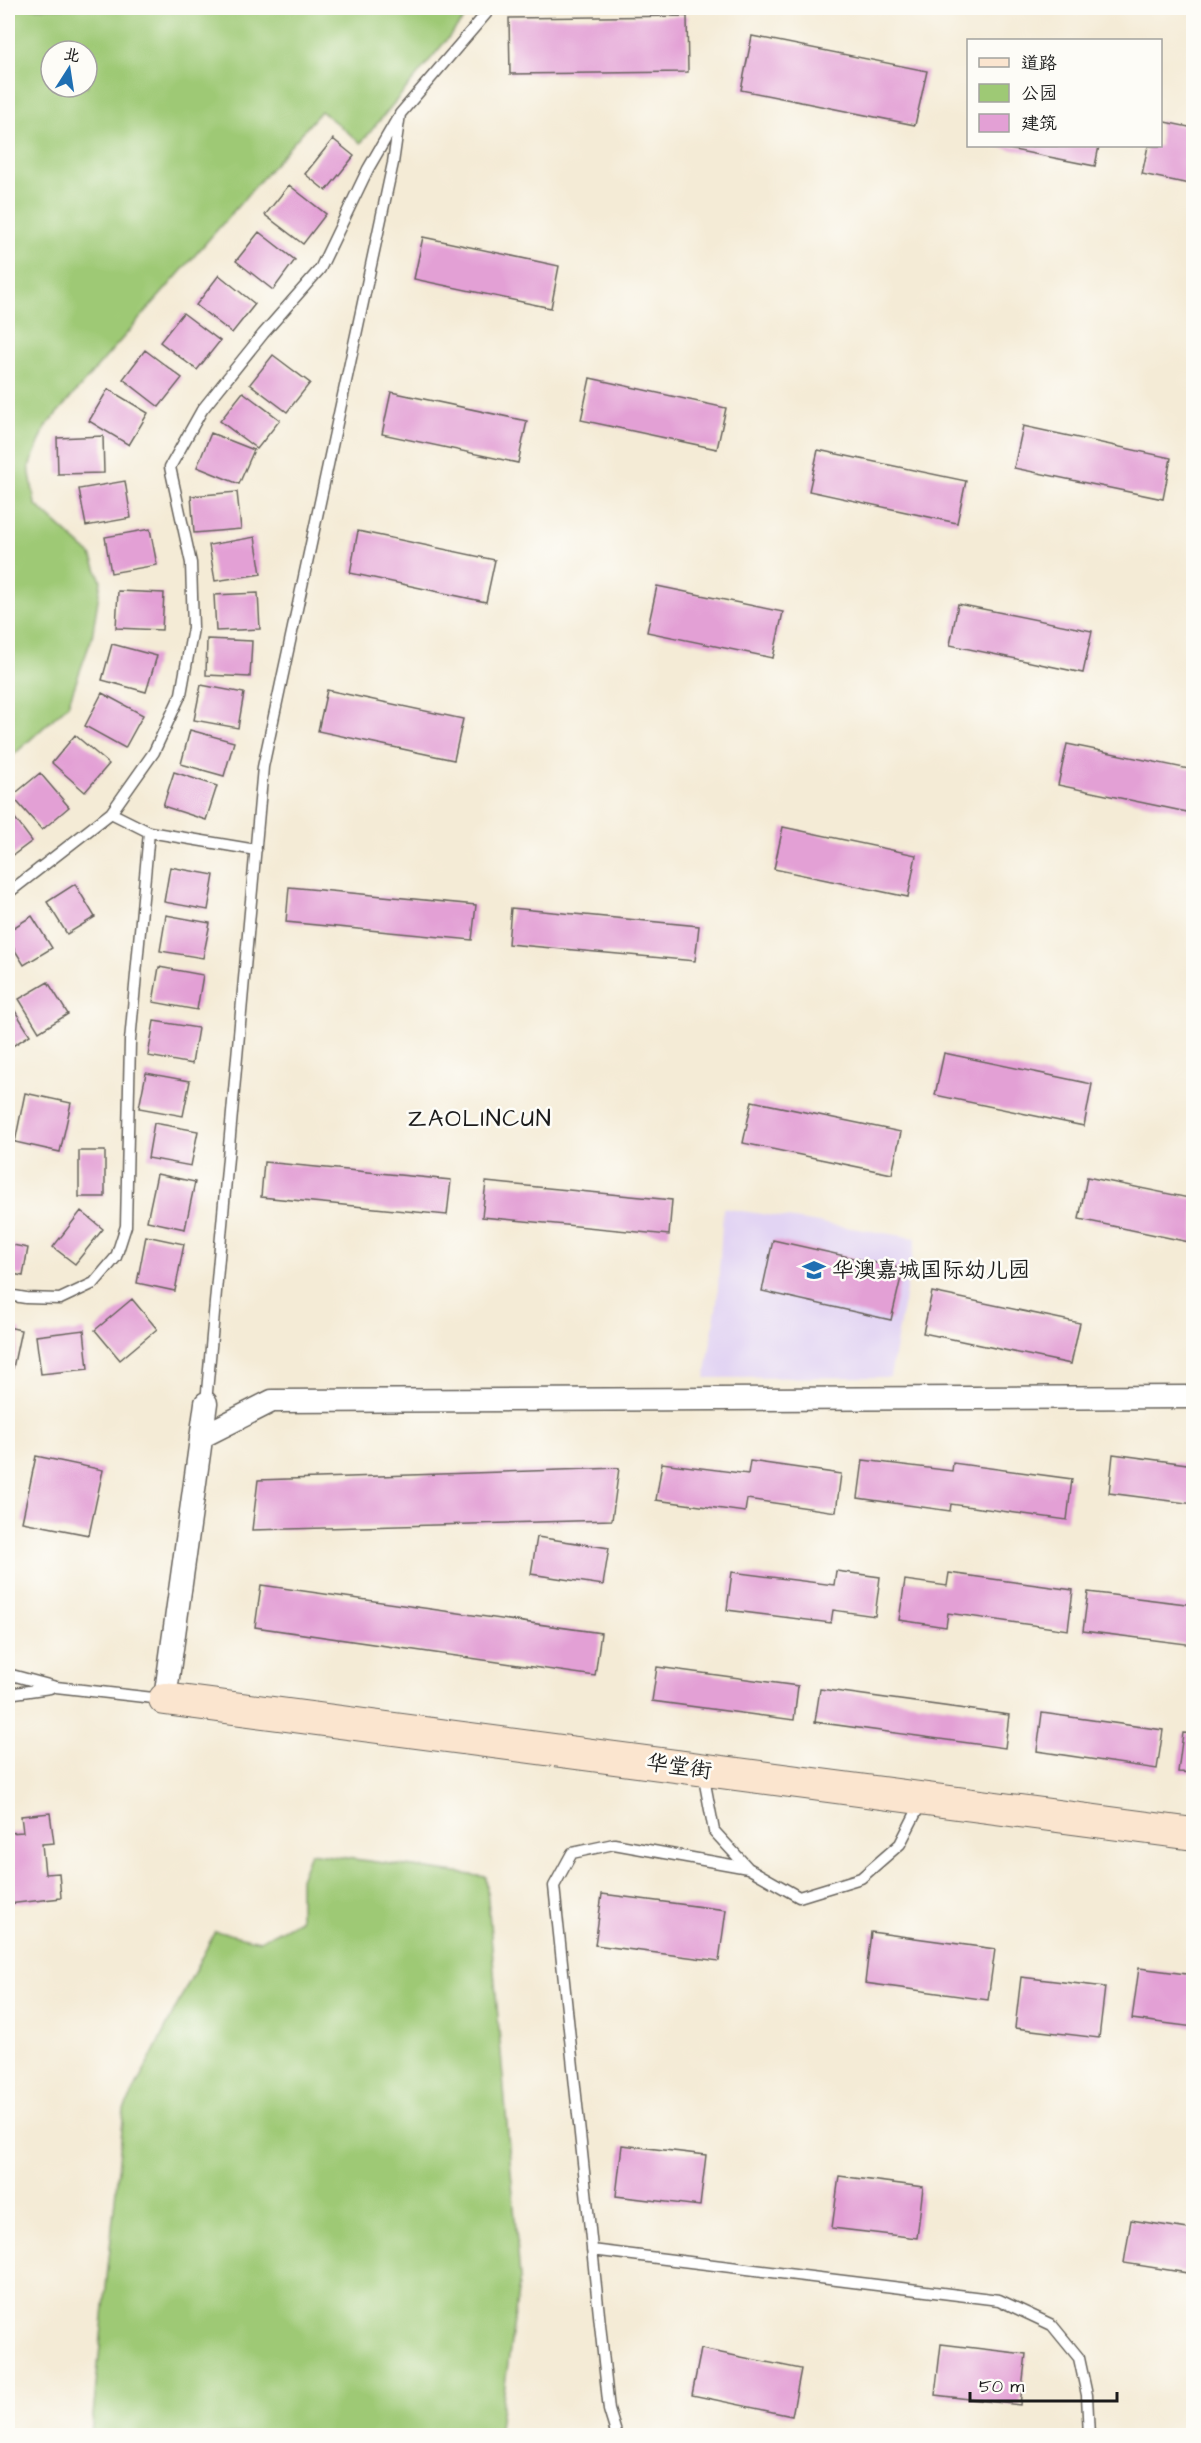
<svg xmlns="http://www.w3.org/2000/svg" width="1201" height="2443" viewBox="0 0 1201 2443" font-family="'Architects Daughter','LXGW WenKai TC',sans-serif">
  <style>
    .built { fill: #e2d4f3 }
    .green { fill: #9ec975; stroke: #5d7248; stroke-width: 1.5; fill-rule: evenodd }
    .building { fill: #e3a0d5 }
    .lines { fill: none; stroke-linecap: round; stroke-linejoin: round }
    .lane-casing { stroke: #68645d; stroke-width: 13 }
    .street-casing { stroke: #68645d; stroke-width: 25 }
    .secondary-casing { stroke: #68645d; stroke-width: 34 }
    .lane { stroke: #fff; stroke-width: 10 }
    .street { stroke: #fff; stroke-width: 22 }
    .secondary { stroke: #fbe5cf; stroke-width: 32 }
    .labels { text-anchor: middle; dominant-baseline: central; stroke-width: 5; stroke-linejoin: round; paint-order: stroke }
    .poi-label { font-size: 22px; fill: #1c1c1c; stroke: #fdfcf7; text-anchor: start }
    .street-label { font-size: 22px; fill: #1c1c1c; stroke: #fdfcf7 }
    .neighbourhood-label { font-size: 24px; letter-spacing: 1.5px; fill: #1c1c1c; stroke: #fdfcf7 }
  </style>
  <rect width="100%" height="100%" fill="#fdfcf7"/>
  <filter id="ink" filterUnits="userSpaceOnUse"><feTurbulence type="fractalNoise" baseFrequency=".0167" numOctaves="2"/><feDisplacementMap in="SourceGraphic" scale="12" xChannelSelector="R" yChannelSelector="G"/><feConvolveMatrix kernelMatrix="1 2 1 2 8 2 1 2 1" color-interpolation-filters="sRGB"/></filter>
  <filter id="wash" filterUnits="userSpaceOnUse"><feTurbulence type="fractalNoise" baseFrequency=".008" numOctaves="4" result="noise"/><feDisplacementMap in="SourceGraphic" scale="24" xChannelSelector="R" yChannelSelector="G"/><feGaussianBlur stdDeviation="1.35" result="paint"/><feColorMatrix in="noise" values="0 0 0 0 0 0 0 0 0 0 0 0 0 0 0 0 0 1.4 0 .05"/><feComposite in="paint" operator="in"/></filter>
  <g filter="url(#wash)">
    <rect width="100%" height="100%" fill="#f4ebd6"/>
    <path class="built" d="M723 1208 916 1238 890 1377 705 1378 717 1303Z"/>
    <path class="green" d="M8 8H473L361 143 321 111 46 426 29 467 35 504 91 555 101 581 92 637 68 705 8 760ZM51 51H87V87H51Z
      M310 1853 486 1877 520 2277 498 2435H91L124 2110 215 1931 260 1941 300 1920V1879Z"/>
    <g id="blocks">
      <path class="building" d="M687 16 688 72 510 74 509 18Z
        M752 36 927 71 915 125 741 90Z
        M1160 121 1194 128V185L1142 174 1148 146H1160Z
        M333 139 354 156 326 191 305 174Z
        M999 147V146H1099L1095 166Z
        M289 185 326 214 303 244 265 215Z
        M259 232 295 260 273 290 236 261Z
        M423 237 559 266 551 308 414 279Z
        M219 275 255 304 232 333 196 305Z
        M183 313 220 341 197 370 160 342Z
        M145 350 182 378 159 407 123 379Z
        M273 355 310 383 287 412 250 384Z
        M590 378 726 408 717 449 581 420Z
        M108 389 148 413 129 445 89 421Z
        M243 392 280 420 257 449 220 421Z
        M391 392 527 421 518 463 382 434Z
        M1023 426 1171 458 1163 499 1014 468Z
        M211 433 254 450 239 484 197 467Z
        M103 436 104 473 58 474 57 438Z
        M818 450 966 481 957 523 809 491Z
        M125 481 131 518 86 526 79 489Z
        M237 492 241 529 194 533 191 496Z
        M150 529 157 565 111 573 105 537Z
        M358 531 495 560 486 602 350 573Z
        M255 537 261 574 215 581 209 545Z
        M657 586 783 612 773 658 647 632Z
        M118 591 164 593 162 630 116 628Z
        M258 593 260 629 216 631 214 595Z
        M958 604 1092 631 1083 673 950 645Z
        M207 639 252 641 250 677 206 675Z
        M112 644 157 656 146 692 102 680Z
        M201 685 244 693 238 728 194 720Z
        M327 690 463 719 454 760 318 731Z
        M102 693 143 715 125 748 85 726Z
        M190 730 234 742 224 776 181 764Z
        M75 735 109 764 85 792 52 763Z
        M1067 744 1194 770 1192 813 1058 785Z
        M174 772 217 786 206 820 163 806Z
        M40 773 69 807 42 830 12 796Z
        M8 809 32 841 8 859Z
        M783 827 916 855 908 897 774 869Z
        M170 867 214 875 208 910 164 902Z
        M75 884 95 917 67 934 47 902Z
        M289 887 476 905 472 940 286 922Z
        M511 908 699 926 695 961 508 944Z
        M166 915 210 923 203 958 160 951Z
        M32 916 52 948 24 965 8 939V931Z
        M159 967 203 975 197 1010 153 1002Z
        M48 982 68 1014 39 1032 19 999Z
        M10 1003 30 1035 8 1049V1004Z
        M154 1021 198 1028 192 1064 148 1056Z
        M944 1053 1092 1084 1084 1126 935 1095Z
        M146 1073 190 1081 183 1116 139 1108Z
        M25 1093 71 1103 60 1152 15 1142Z
        M752 1101 901 1132 892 1174 743 1143Z
        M154 1123 198 1131 191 1166 148 1158Z
        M79 1151H105V1197H79Z
        M264 1162 451 1180 447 1215 261 1197Z
        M157 1174 195 1182 185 1229 147 1221Z
        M1087 1177 1194 1199V1243L1079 1219Z
        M486 1182 672 1200 669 1235 482 1217Z
        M81 1211 103 1229 75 1264 53 1247Z
        M146 1236 184 1244 175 1291 137 1283Z
        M773 1240 903 1269 891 1320 762 1291Z
        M8 1244 28 1248 23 1276 8 1273Z
        M932 1292 1080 1323 1071 1364 923 1333Z
        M132 1299 157 1329 120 1360 95 1330Z
        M8 1327 21 1330 13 1368 8 1367Z
        M84 1330 88 1369 41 1374 36 1336Z
        M1113 1454 1194 1465V1504L1109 1493Z
        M36 1456 103 1470 89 1535 22 1522Z
        M863 1460 952 1471 953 1463 1072 1479 1067 1520 951 1504 950 1511 858 1498Z
        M750 1461 841 1474 836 1512 747 1499 745 1512 656 1500 662 1463 748 1474Z
        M619 1468 612 1520 252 1530 258 1480Z
        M537 1537 609 1548 603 1585 531 1574Z
        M836 1571 880 1577 875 1616 833 1610 831 1623 727 1610 732 1572 834 1585Z
        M949 1573 1073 1590 1068 1630 948 1613 946 1627 899 1620 905 1580 947 1586Z
        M261 1585 601 1633 595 1676 255 1627Z
        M1088 1592 1194 1605V1645L1083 1631Z
        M657 1667 798 1686 794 1720 652 1701Z
        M820 1689 1009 1715 1005 1748 815 1722Z
        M1042 1713 1163 1730 1157 1769 1037 1751Z
        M1183 1733 1194 1734V1773L1178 1772Z
        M50 1813 54 1843 42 1844 45 1874 59 1873 61 1898 8 1904V1833L23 1832 21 1816Z
        M602 1894 726 1910 719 1961 595 1945Z
        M871 1932 995 1949 988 2000 865 1983Z
        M1139 1968 1194 1975V2027L1132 2019Z
        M1021 1977 1105 1987 1099 2038 1015 2028Z
        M622 2145 706 2155 700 2206 616 2196Z
        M839 2176 923 2187 917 2238 832 2228Z
        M1131 2220 1194 2230V2274L1124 2263Z
        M941 2344 1026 2354 1020 2405 935 2395Z
        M701 2349 801 2369 792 2416 692 2395Z"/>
    </g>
  </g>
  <g filter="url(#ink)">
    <use href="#blocks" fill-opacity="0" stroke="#68645d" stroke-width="1.5"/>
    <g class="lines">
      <g class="lane-casing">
        <path id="lane" d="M111 813 149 832 256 850
          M8 893 111 813 154 752 181 694 193 628 191 563 170 467 202 410 263 334 320 269 368 169 397 119
          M8 1295 26 1298 60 1299 94 1283 116 1257 126 1226 130 1041 149 832
          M206 1403 263 767 393 163 400 114 491 8
          M8 1674 56 1687 162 1699
          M8 1694 50 1688
          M703 1773 714 1831 748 1868 799 1897 861 1878 900 1844 922 1801
          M592 2250 999 2300 1052 2325 1079 2358 1087 2395 1089 2436
          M617 2436 609 2410 554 1886 572 1853 614 1844 748 1868"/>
      </g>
      <g class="street-casing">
        <path id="street" d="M201 1437 272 1401 1194 1397
          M165 1699 206 1403"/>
      </g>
      <g class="secondary-casing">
        <path id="secondary" d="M165 1699 1194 1834"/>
      </g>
      <use href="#lane" class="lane"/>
      <use href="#street" class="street"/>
      <use href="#secondary" class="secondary"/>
    </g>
  </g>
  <defs>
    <g id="school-bare" transform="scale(1.8)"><path d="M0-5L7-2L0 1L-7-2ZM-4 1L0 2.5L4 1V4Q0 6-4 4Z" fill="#1f6fb2" stroke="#fdfcf7" stroke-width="2.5" paint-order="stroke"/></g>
  </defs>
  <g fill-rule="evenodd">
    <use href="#school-bare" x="814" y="1270"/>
  </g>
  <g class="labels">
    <g class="poi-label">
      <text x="832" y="1270">华澳嘉城国际幼儿园</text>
    </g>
    <g class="street-label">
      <text transform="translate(679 1767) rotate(8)">华堂街</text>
    </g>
    <g class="neighbourhood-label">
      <text x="480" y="1119">ZAOLINCUN</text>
    </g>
  </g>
  <rect width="1201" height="2443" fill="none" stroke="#fdfcf7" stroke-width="30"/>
  <rect x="967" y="39" width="195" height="108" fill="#fdfcf7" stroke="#a3a29f" stroke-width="1.5"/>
  <rect x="979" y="58" width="30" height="9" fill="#fbe5cf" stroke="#a3a29f" stroke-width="1.5"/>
  <text x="1021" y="69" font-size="18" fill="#1c1c1c">道路</text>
  <rect x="979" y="84" width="30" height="18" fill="#9ec975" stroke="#a3a29f" stroke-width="1.5"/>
  <text x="1021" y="99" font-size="18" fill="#1c1c1c">公园</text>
  <rect x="979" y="114" width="30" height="18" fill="#e3a0d5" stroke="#a3a29f" stroke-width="1.5"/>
  <text x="1021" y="129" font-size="18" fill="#1c1c1c">建筑</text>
  <g transform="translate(69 69) rotate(12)"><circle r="28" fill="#fdfcf7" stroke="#a3a29f" stroke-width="1.5"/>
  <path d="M0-4.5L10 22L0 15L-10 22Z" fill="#1f6fb2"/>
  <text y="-9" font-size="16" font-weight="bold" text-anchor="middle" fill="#1c1c1c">北</text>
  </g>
  <path d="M970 2392v9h147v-9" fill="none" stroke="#1c1c1c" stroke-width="3"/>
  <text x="979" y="2392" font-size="18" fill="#1c1c1c" stroke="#fdfcf7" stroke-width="4.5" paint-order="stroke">50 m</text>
</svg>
